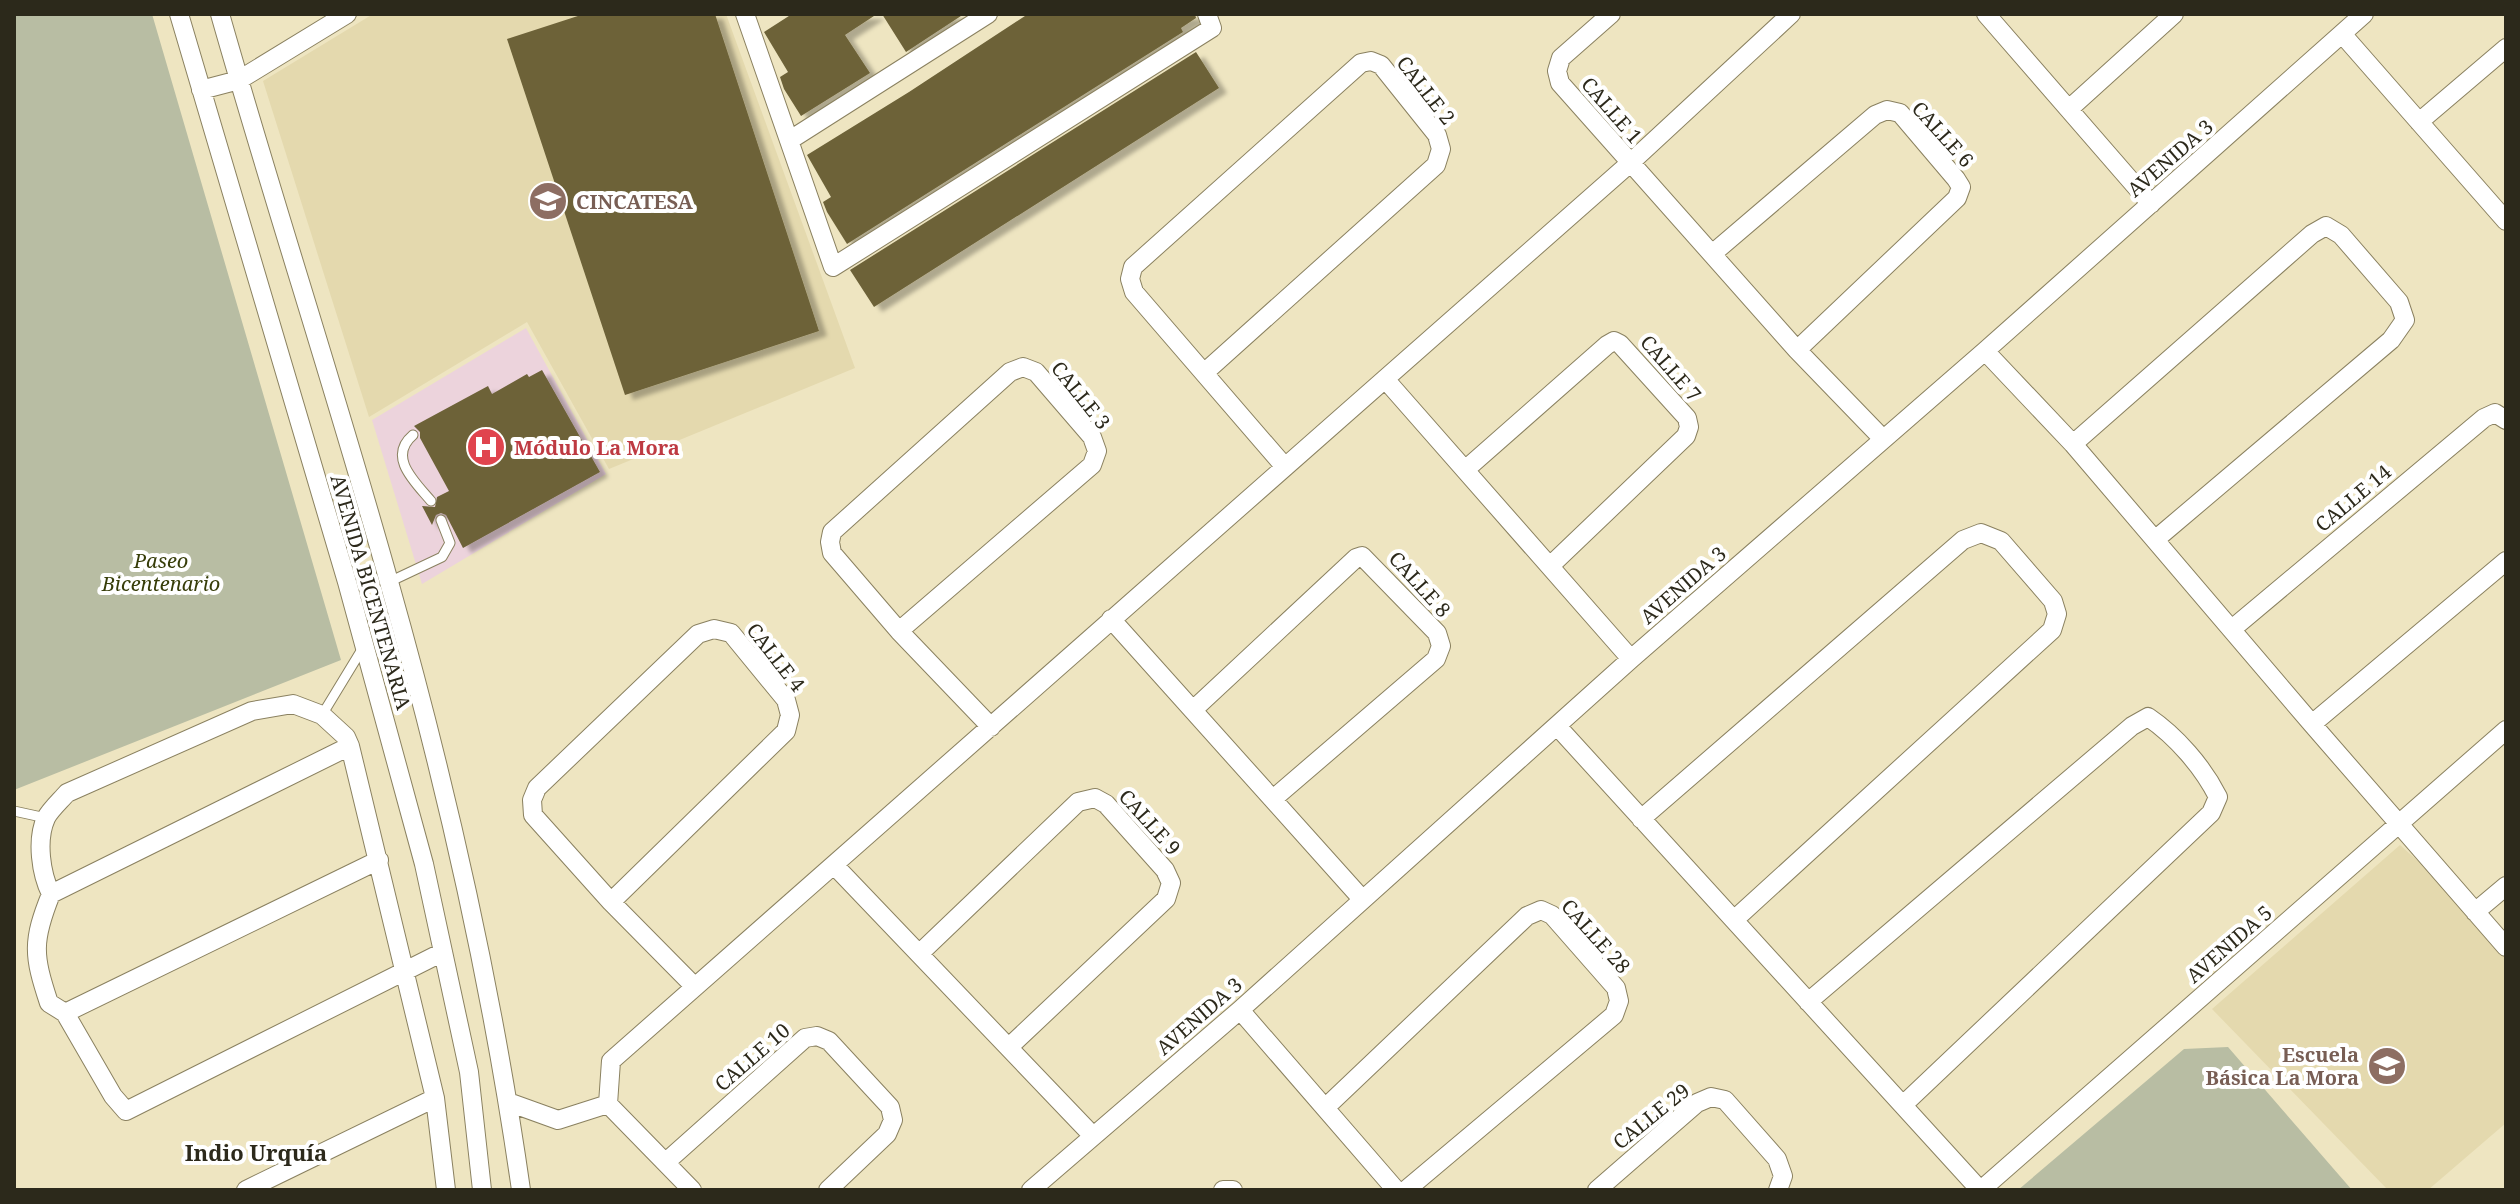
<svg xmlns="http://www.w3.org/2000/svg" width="2520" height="1204" viewBox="0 0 2520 1204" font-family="'Noto Serif',serif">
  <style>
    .built { fill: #e4d9ae }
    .medical { fill: #ecd3dc }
    .park { fill: #b8bda3 }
    .building { fill: #6d6239; filter: url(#shadow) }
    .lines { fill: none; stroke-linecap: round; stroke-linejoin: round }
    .service-casing { stroke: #8a8160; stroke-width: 11 }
    .minor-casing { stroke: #8a8160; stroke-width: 20 }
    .service { stroke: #fff; stroke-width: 9 }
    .minor { stroke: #fff; stroke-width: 18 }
    .labels { text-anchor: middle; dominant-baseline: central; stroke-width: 8; stroke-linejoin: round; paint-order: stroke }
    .street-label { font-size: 20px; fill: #2c291b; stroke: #fff }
    .education-label { font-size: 20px; font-weight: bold; fill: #785e54; stroke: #fff; text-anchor: start }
    .health-label { font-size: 20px; font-weight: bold; fill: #be3a42; stroke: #fff; text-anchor: start }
    .park-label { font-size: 20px; font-style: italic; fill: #373d09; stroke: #fff }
    .neighbourhood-label { font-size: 22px; font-weight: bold; fill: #2c291b; stroke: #fff }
  </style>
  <defs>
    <filter id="shadow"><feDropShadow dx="8" dy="5" stdDeviation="2" flood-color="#0004"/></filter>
  </defs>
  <rect width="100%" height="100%" fill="#eee5c1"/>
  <path class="built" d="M373 14H726L855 368 609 469 527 322 369 417 263 81Z
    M2400 845 2475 912 2506 947V1123L2428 1190H2388L2212 1009Z"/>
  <path class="medical" d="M526 328 606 474 422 584 372 420Z"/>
  <path class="park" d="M14 14H152L341 660 14 790Z
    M2228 1047 2352 1190H2018L2184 1049Z"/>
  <path class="building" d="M584 14H715L819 331 625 395 507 39Z
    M792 14H877L845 35 870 73 801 116 784 89 780 77 788 72 764 32Z
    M882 14H964L906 52Z
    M1028 14H1195L1196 18 1181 28 1183 32 847 244 827 212 823 202 831 197 807 155 909 92Z
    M1196 52 1219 88 874 307 850 270Z
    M542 370 600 472 463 548 446 515 441 513 436 515 432 525 422 506 435 507 437 497 449 491 420 438V432L414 426 488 386 492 394 527 374 529 377Z"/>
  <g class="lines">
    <g class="service-casing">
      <path id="service" d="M413 435C387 457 415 482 431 501
        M389 582 442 557 450 543 441 520
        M322 715 364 646
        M14 811 46 818"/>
    </g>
    <g class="minor-casing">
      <path id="minor" d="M179 14 347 582 424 864 469 1072 482 1190
        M220 14C274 204 336 392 389 582 445 780 492 986 521 1190
        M745 14 833 267 1212 28 1207 14
        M1611 14 1561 58 1557 71 1560 83 1797 350 1883 439
        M1986 14 2151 204
        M2343 35 2506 221
        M201 90 239 80 347 14
        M2069 109 2174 14
        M2419 122 2506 48
        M790 140 988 14
        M1712 254 1875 115 1887 110 1900 113 1956 179 1961 187 1957 198 1797 350
        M1985 351 2073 444 2312 724 2506 947
        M1204 373 1436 165 1441 149 1437 135 1381 65 1371 61 1361 63 1133 267 1130 279 1134 292 1285 467
        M1385 379 1631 659
        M2073 444 2312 234 2326 226 2341 235 2399 302 2405 320 2391 340 2156 539
        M1465 470 1607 345 1614 341 1620 344 1687 418 1689 427 1686 436 1550 566
        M1111 619 1362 899
        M2232 629 2484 418 2495 413 2506 420
        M899 631 1092 465 1097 451 1092 437 1036 372 1023 367 1010 372 832 532 830 542 832 553 899 631 991 727
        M1193 710 1356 558 1362 556 1437 633 1441 646 1436 659 1273 799
        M2312 724 2506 561
        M1557 726 1980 1190
        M350 746 435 1098 446 1190
        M1641 819 1963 540 1981 533 2001 541 2053 601 2057 614 2052 630 1734 920
        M834 865 1093 1136
        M51 894C41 874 36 840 46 818 50 810 60 801 67 793L252 711 293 704 322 715 346 737 350 746 51 894C32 941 33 955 49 1003L65 1013 113 1096 126 1111 443 952
        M611 902 786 731 790 715 786 700 731 633 714 629 698 634 537 788 532 800 533 815 611 902 695 987
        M2475 912 2506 886
        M919 954 1078 802 1095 798 1106 804 1165 870 1171 883 1166 899 1009 1047
        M1808 1002 2132 726 2148 717C2176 736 2203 767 2218 797L2211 813 1903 1105
        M1240 1010 1396 1190
        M65 1013 379 860
        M508 1102 558 1120 608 1104
        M608 1104 611 1061 1629 164 1791 14
        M608 1104 692 1190
        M1325 1108 1527 916 1541 910 1552 915 1616 988 1619 1001 1614 1015 1406 1190
        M666 1162 805 1038 817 1036 829 1041 890 1107 893 1120 887 1134 828 1190
        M246 1190 435 1098
        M1031 1190 1240 1010 1631 659 1985 351 2364 14
        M1223 1190H1233
        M1597 1190 1697 1103 1711 1097 1725 1100 1777 1159 1783 1176 1778 1190
        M1981 1190 2506 730"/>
    </g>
    <use href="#service" class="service"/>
    <use href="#minor" class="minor"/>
  </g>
  <defs>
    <g id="school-disc" transform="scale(2)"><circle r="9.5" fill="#8d6e63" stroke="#fff"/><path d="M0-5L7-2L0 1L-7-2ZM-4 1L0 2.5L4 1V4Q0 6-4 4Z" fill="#fff"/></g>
    <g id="hospital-disc" transform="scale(2)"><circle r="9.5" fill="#e0444e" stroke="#fff"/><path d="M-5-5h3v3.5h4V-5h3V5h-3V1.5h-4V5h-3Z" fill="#fff"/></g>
  </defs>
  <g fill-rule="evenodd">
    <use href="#school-disc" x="548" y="201"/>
    <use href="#hospital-disc" x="486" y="447"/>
    <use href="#school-disc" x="2387" y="1066"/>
  </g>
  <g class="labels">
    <g class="street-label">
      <text transform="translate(1426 90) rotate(52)">CALLE 2</text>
      <text transform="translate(1612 110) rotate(49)">CALLE 1</text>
      <text transform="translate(1943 134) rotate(48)">CALLE 6</text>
      <text transform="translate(2170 158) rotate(-41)">AVENIDA 3</text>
      <text transform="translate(1671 368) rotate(49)">CALLE 7</text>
      <text transform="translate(1081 395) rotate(51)">CALLE 3</text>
      <text transform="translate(2353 498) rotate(-40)">CALLE 14</text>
      <text transform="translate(1420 584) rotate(48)">CALLE 8</text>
      <text transform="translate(1683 585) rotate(-41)">AVENIDA 3</text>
      <text transform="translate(371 592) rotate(74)">AVENIDA BICENTENARIA</text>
      <text transform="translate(776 657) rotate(52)">CALLE 4</text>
      <text transform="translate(1150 822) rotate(48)">CALLE 9</text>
      <text transform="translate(1596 936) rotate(48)">CALLE 28</text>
      <text transform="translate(2229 944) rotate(-41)">AVENIDA 5</text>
      <text transform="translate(1199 1016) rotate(-41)">AVENIDA 3</text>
      <text transform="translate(752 1057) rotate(-41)">CALLE 10</text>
      <text transform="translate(1651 1116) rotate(-39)">CALLE 29</text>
    </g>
    <g class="education-label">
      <text x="576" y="201">CINCATESA</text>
      <text x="2359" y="1054" text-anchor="end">Escuela<tspan x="2359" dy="23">Básica La Mora</tspan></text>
    </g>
    <g class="health-label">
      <text x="514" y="447">Módulo La Mora</text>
    </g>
    <g class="park-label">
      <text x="161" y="560">Paseo<tspan x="161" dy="23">Bicentenario</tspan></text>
    </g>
    <g class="neighbourhood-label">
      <text x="256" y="1152">Indio Urquía</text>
    </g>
  </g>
  <rect width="2520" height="1204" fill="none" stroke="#2c291b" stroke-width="32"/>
</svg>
